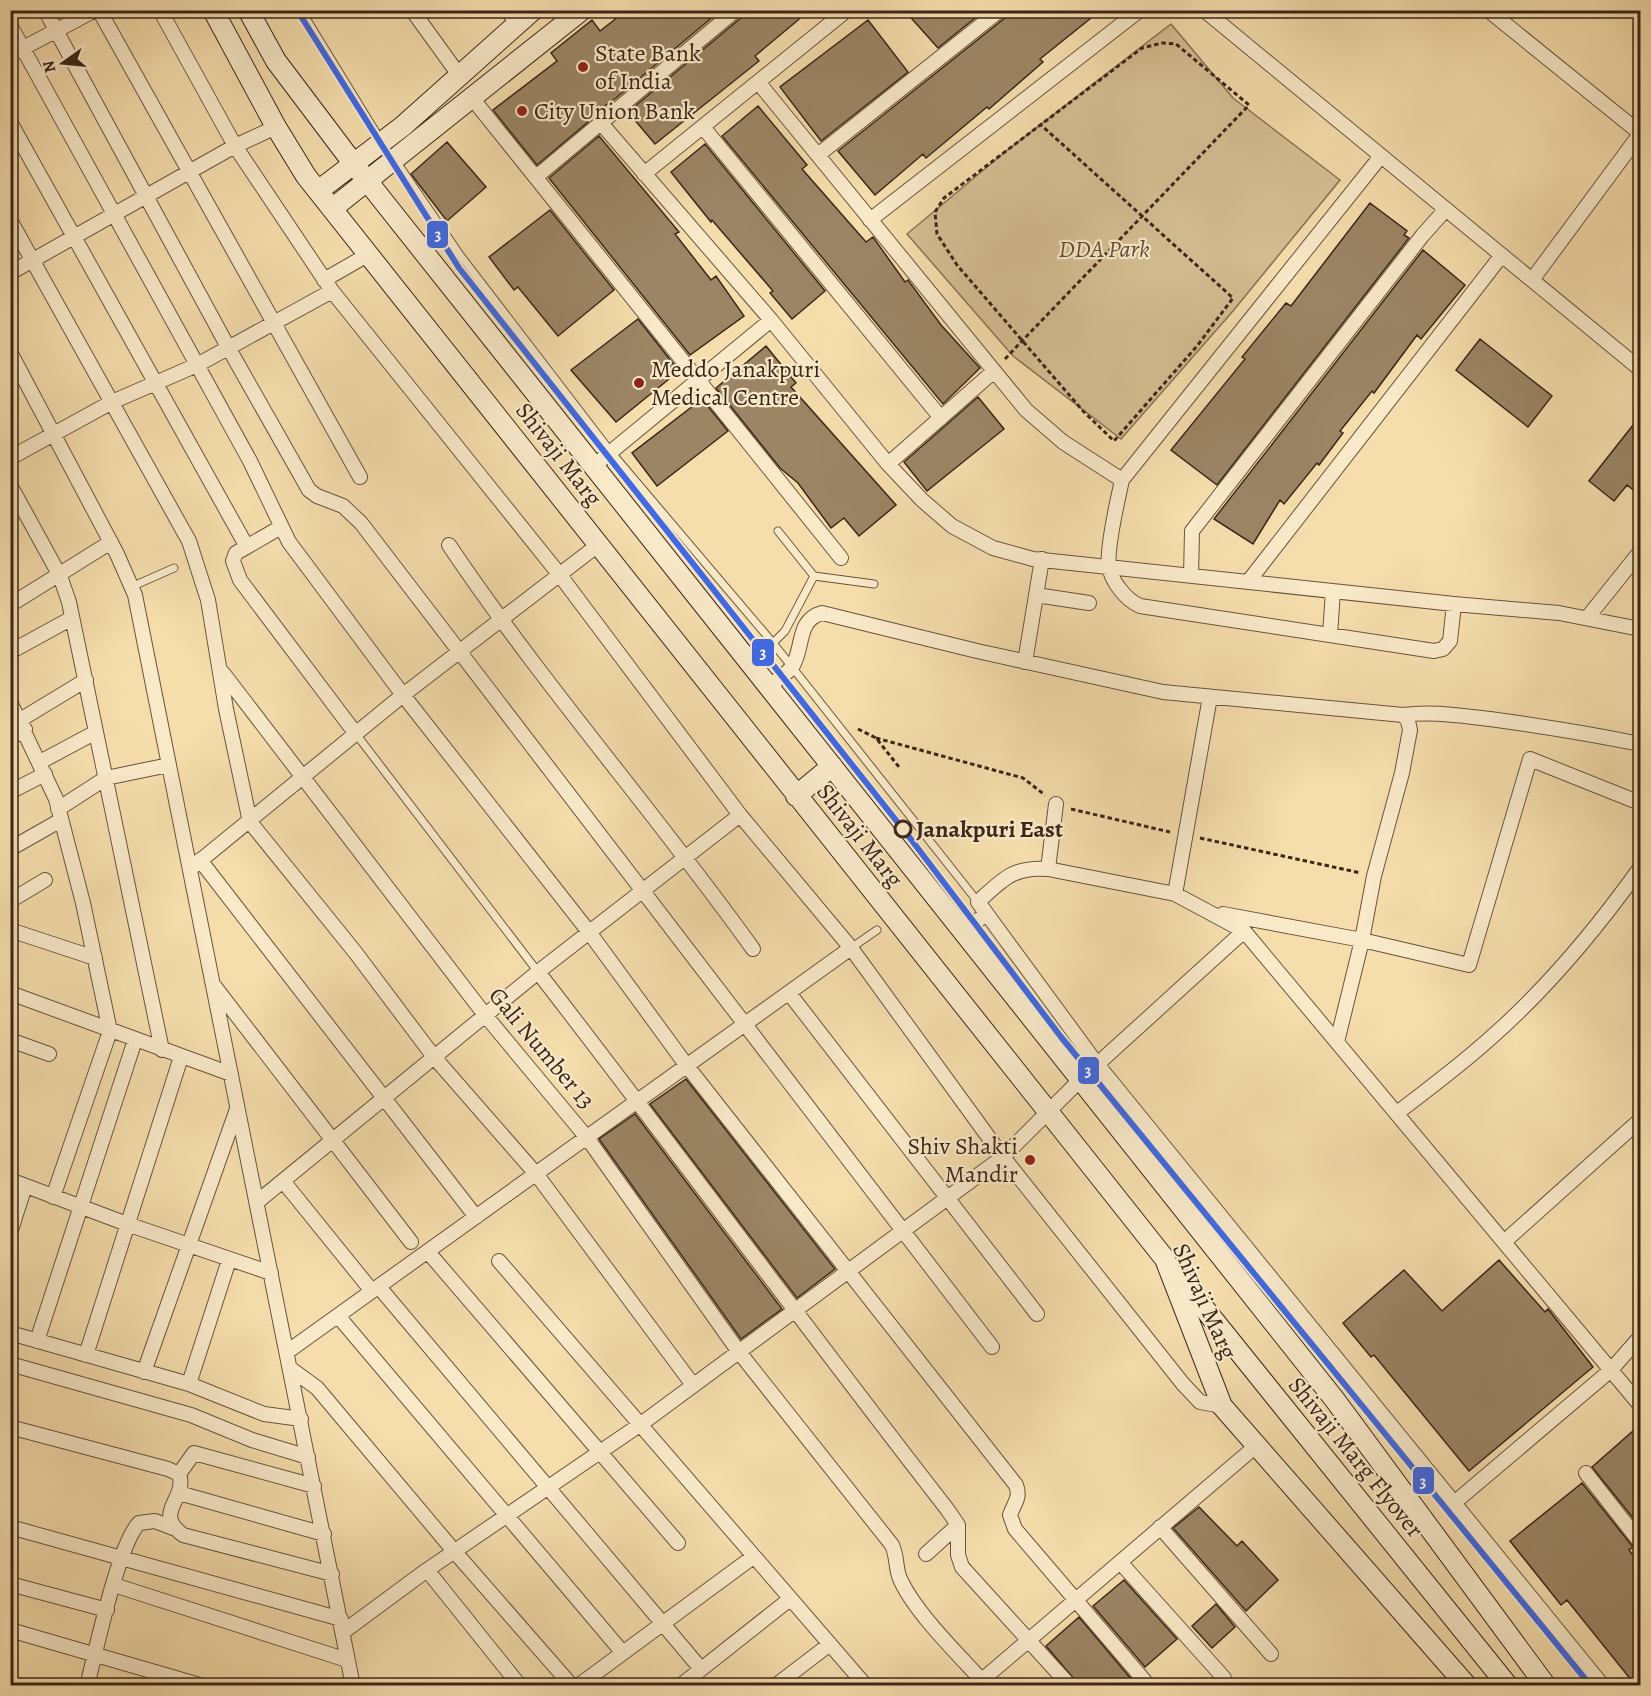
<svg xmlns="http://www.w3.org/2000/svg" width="1651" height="1696" viewBox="0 0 1651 1696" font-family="Alegreya,serif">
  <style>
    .green { fill: #d5be93; stroke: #887256; stroke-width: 1.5 }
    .building { fill: #9b8565; stroke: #3a2619; stroke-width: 1.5 }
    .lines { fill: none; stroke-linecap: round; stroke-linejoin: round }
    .lane-casing { stroke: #69543e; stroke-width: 9 }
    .street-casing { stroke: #69543e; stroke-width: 16 }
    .secondary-casing { stroke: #3a2619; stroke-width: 22 }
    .path { stroke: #3a2619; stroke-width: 3; stroke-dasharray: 4.5 3; stroke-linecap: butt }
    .lane { stroke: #f8e9c9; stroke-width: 7 }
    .street { stroke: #f8e9c9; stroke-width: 14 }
    .secondary { stroke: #f8e9c9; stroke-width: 20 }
    .metro-1-casing { stroke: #f8e9c9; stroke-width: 10 }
    .metro-1 { stroke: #4169e1; stroke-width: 6 }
    .poi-dot { fill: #8f2418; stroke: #f8e9c9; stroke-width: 2 }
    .stop-dot { fill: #f8e9c9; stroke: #3a2619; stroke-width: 3 }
    .labels { text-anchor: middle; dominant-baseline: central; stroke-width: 4.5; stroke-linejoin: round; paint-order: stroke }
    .poi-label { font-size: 24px; fill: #3a2619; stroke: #f8e9c9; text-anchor: start }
    .park-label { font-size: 24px; font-style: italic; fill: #614c38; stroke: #f8e9c9 }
    .street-label { font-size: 24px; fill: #3a2619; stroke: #f8e9c9 }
    .stop-label { font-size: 24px; font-weight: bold; fill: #3a2619; stroke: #f8e9c9; text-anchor: start }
    .line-badge { stroke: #f8e9c9; stroke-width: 2 }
    .badge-label { font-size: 16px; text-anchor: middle; font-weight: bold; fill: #fff }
  </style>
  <rect width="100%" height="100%" fill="#f5ddac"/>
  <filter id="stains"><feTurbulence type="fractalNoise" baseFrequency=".00333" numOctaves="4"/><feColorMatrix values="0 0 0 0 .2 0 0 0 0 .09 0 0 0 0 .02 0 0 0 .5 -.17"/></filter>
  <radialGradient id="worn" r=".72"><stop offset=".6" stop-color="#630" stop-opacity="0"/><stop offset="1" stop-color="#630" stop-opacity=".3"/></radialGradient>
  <path class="green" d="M1171 24 1233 98 1340 180 1233 311 1121 439 1013 356 907 234 1005 152Z"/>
  <path class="building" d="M627 10H721L616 98 586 119 588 122 537 165 493 110 557 61 551 53 592 20 600 31Z
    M745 10H810L755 56 759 61 655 144 628 112 742 17Z
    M904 10H985L938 48Z
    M1009 10H1101L1040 59 1043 62 989 109 987 107 926 158 923 154 875 195 838 151 1006 17Z
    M868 20 908 72 821 141 780 87Z
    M758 106 807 165 802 169 866 242 873 237 905 282 908 280 941 325 980 368 943 404 722 136Z
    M599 136 679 232 675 234 711 280 716 276 744 316 690 355 549 178Z
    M447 142 486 187 447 221 411 174Z
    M705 144 825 291 792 319 770 293 773 291 712 220 711 222 671 172Z
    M1370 203 1407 231 1404 235 1409 238 1217 485 1171 450 1245 359 1242 357 1286 303 1291 306Z
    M550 210 614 290 558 336 518 287 514 290 489 257Z
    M1423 250 1465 285 1421 339 1417 335 1374 393 1372 391 1340 431 1343 433 1319 465 1317 463 1284 504 1280 500 1253 544 1214 519Z
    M638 319 679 371 616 422 571 370Z
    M1480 339 1552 396 1528 427 1456 370Z
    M766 346 796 383 791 387 896 505 859 536 844 518 831 528 798 483 780 468 716 388Z
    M978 397 1004 429 927 491 904 462Z
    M702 399 728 431 657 486 632 453Z
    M1641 415V496L1627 485 1614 501 1589 481Z
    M686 1079 835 1269 797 1298 650 1104Z
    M635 1114 782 1309 741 1339 599 1139Z
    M1499 1260 1545 1312 1548 1309 1593 1367 1469 1471 1374 1355 1371 1357 1343 1323 1404 1270 1442 1311Z
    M1641 1424V1528L1592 1467Z
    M1582 1483 1633 1547 1629 1550 1641 1566V1674L1632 1681 1567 1600 1561 1605 1510 1541Z
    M1199 1507 1237 1546 1242 1541 1278 1580 1246 1611 1173 1528Z
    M1124 1580 1177 1639 1145 1667 1093 1606Z
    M1216 1604 1235 1627 1212 1648 1192 1626Z
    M1079 1617 1132 1680 1126 1686H1080L1046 1646Z"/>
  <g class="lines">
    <g class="lane-casing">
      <path id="lane" d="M301 10 380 139
        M396 161 460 255 611 452 773 643 978 902
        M814 576 874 584
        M131 587 174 568
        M773 643 785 631 814 576 778 531
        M356 734 538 972
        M851 948 877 930"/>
    </g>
    <g class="street-casing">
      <path id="street" d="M45 10 228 347 309 490 317 496 343 506 361 523 992 1347
        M99 10 360 477
        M160 10 235 146 332 291 559 574 740 815 851 948 1003 1157 1183 1384 1200 1402 1222 1406
        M412 10 459 75
        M507 10 517 23
        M1204 10 1640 369
        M1488 10 1640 133
        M10 25 250 461 289 542 403 695 589 932 687 1066 1016 1485C1021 1498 1014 1503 1010 1515L1015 1529 1149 1686
        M10 55 95 10
        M758 82 1026 410 1063 442 1122 480
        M472 98 841 558
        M10 122 247 547
        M600 122 771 320 888 464 922 500 952 526 993 548 1033 559 1454 604 1559 613 1640 629
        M703 127 941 418
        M818 155 1000 10
        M1381 156 1122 480C1118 498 1106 550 1109 567 1112 582 1126 600 1140 606L1434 651 1443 649 1450 641 1454 604
        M644 174 847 10
        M536 177 736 10
        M10 220 189 541 208 600 226 709 250 822 355 952 434 1057 537 1175 693 1385
        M870 220 1140 10
        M10 273 235 146 276 127
        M324 280 369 254
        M1532 280 1640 134
        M10 352 117 554 135 595 353 1686
        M10 458 112 402 197 365 332 291
        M888 464 993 372
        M595 465 771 320
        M10 485 60 576 69 602 162 1050
        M281 527 236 553 233 561 240 580 356 734
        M449 545C543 685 655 812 753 949
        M1191 576 1192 531 1422 236 1446 209
        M1248 582 1502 255
        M1036 595 1089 603
        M10 605 111 542
        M1587 618 1640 552
        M1330 635 1333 591
        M10 652 72 618
        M1025 662 1042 559
        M223 673 485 1015 588 1139 739 1352 892 1545C898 1558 895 1570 901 1581 917 1615 961 1657 987 1686
        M770 686C776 680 787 674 792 667 804 649 796 620 822 613L977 651 1163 692 1403 715C1432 711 1461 716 1490 719 1541 726 1591 734 1640 744
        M10 702 56 799 83 903 110 1031 53 1197
        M20 720 86 680
        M10 738 25 729
        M40 762 96 732
        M10 792 45 774
        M58 809 106 778 169 765
        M10 849 61 820
        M200 860 476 1217
        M190 869 403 695 598 545
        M1048 869 1056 804
        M1175 894 1210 697
        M10 901 45 880
        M1223 914 1362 940 1469 965 1530 759 1640 803
        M10 930 95 958
        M965 932 986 913
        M538 972C676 1150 809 1332 947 1509L958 1525V1555L962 1567 1070 1686
        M215 987 411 1242
        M10 993 231 1074
        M789 993 1037 1314
        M10 1040 49 1054
        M1337 1042 1362 940 1374 876 1402 773 1410 730 1408 721 1403 715
        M1397 1113C1427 1090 1458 1067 1486 1042 1545 991 1595 931 1640 868
        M10 1180 127 1224 271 1273
        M283 1181 372 1291
        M257 1202 538 972 740 815
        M10 1233 25 1186
        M1504 1242 1640 1120
        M428 1252 678 1543
        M499 1261 866 1686
        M379 1287 701 1669
        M338 1316 623 1653
        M10 1333 189 1384 264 1414 301 1419
        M37 1341 135 1040
        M287 1352 851 948
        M86 1355 181 1057
        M10 1364 191 1415 252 1440 308 1457
        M291 1369 317 1388 454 1551 572 1686
        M144 1372 237 1109
        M189 1384 229 1260
        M10 1427 168 1469 179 1474C188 1499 152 1512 183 1535L332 1574
        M1586 1473 1640 1542
        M179 1474 194 1453 314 1486
        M179 1493 324 1534
        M1454 1503 1611 1370 1640 1337
        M10 1527 341 1619
        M1160 1527 1271 1654
        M926 1554 958 1525
        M1120 1562 1224 1678
        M427 1570 520 1686
        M10 1584 107 1610
        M114 1585 347 1660
        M10 1630 203 1686
        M343 1632 427 1570 641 1424 1003 1157 1081 1079 1244 931
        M982 1680 1256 1446
        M87 1686C96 1651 118 1545 139 1523L155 1521 173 1528
        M578 1686 753 1557
        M680 1686 790 1599
        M775 1686 830 1644
        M1603 1686 1097 1064 978 902C1002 880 1013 866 1048 869L1175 894 1244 931 1640 1405"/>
    </g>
    <g class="secondary-casing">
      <path id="secondary" d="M213 10 276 127 306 176 1165 1259 1222 1406 1467 1686
        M248 10 276 61 353 163 1335 1400 1546 1686
        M318 191 403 126 533 10
        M333 208 582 10
        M796 796 832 766
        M1179 1277 1508 1686"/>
    </g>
    <path class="path" d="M1005 359 1022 341 1249 105 1176 44 1162 43 1142 48 944 198 935 212 937 234 957 265 1083 411 1114 441 1197 346 1233 298 1041 125
      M858 729 876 738 899 767
      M876 738 1023 778 1045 795
      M1071 809 1170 832
      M1200 838 1361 873"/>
    <use href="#lane" class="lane"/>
    <use href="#street" class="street"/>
    <use href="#secondary" class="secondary"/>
    <g class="metro-1-casing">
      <path id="metro-1" d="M297 10 459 268 910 838 1061 1037 1591 1686"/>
    </g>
    <use href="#metro-1" class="metro-1"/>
  </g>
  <g class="poi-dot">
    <circle cx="583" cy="67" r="6"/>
    <circle cx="522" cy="111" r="6"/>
    <circle cx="639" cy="383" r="6"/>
    <circle cx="1030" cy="1160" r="6"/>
  </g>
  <circle class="stop-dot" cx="903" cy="829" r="8"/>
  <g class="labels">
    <g class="poi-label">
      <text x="595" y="53">State Bank<tspan x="595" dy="28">of India</tspan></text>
      <text x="534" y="111">City Union Bank</text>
      <text x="651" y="369">Meddo Janakpuri<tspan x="651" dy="28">Medical Centre</tspan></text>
      <text x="1018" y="1146" text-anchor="end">Shiv Shakti<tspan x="1018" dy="28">Mandir</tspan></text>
    </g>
    <g class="park-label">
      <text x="1104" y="249">DDA Park</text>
    </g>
    <g class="street-label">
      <text transform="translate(559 454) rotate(52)">Shivaji Marg</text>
      <text transform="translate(860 835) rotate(52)">Shivaji Marg</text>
      <text transform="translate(542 1048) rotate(50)">Gali Number 13</text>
      <text transform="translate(1205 1301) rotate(66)">Shivaji Marg</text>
      <text transform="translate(1356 1457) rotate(51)">Shivaji Marg Flyover</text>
    </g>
    <g class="stop-label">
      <text x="916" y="829">Janakpuri East</text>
    </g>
  </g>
  <g class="line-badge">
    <rect x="426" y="220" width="23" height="29" rx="6" fill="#4169e1"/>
    <rect x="751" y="638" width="24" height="29" rx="6" fill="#4169e1"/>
    <rect x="1077" y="1056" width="23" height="29" rx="6" fill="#4169e1"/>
    <rect x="1412" y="1466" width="23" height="29" rx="6" fill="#4169e1"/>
  </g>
  <g class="badge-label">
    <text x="438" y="240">3</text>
    <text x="763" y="658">3</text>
    <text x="1088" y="1076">3</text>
    <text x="1423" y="1487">3</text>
  </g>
  <rect width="1651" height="1696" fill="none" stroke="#f5ddac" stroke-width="36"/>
  <rect x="12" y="12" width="1627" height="1672" fill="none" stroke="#3a2619" stroke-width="3"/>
  <rect x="18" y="18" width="1615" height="1660" fill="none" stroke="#3a2619" stroke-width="1.5"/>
  <g transform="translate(63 63) rotate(255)" stroke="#f8e9c9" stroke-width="4.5" paint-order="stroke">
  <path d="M0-4.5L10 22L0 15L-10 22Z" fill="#3a2619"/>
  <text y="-9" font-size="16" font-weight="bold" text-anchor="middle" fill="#3a2619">N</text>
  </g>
  <rect width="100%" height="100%" filter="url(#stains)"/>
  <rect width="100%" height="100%" fill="url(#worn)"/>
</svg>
